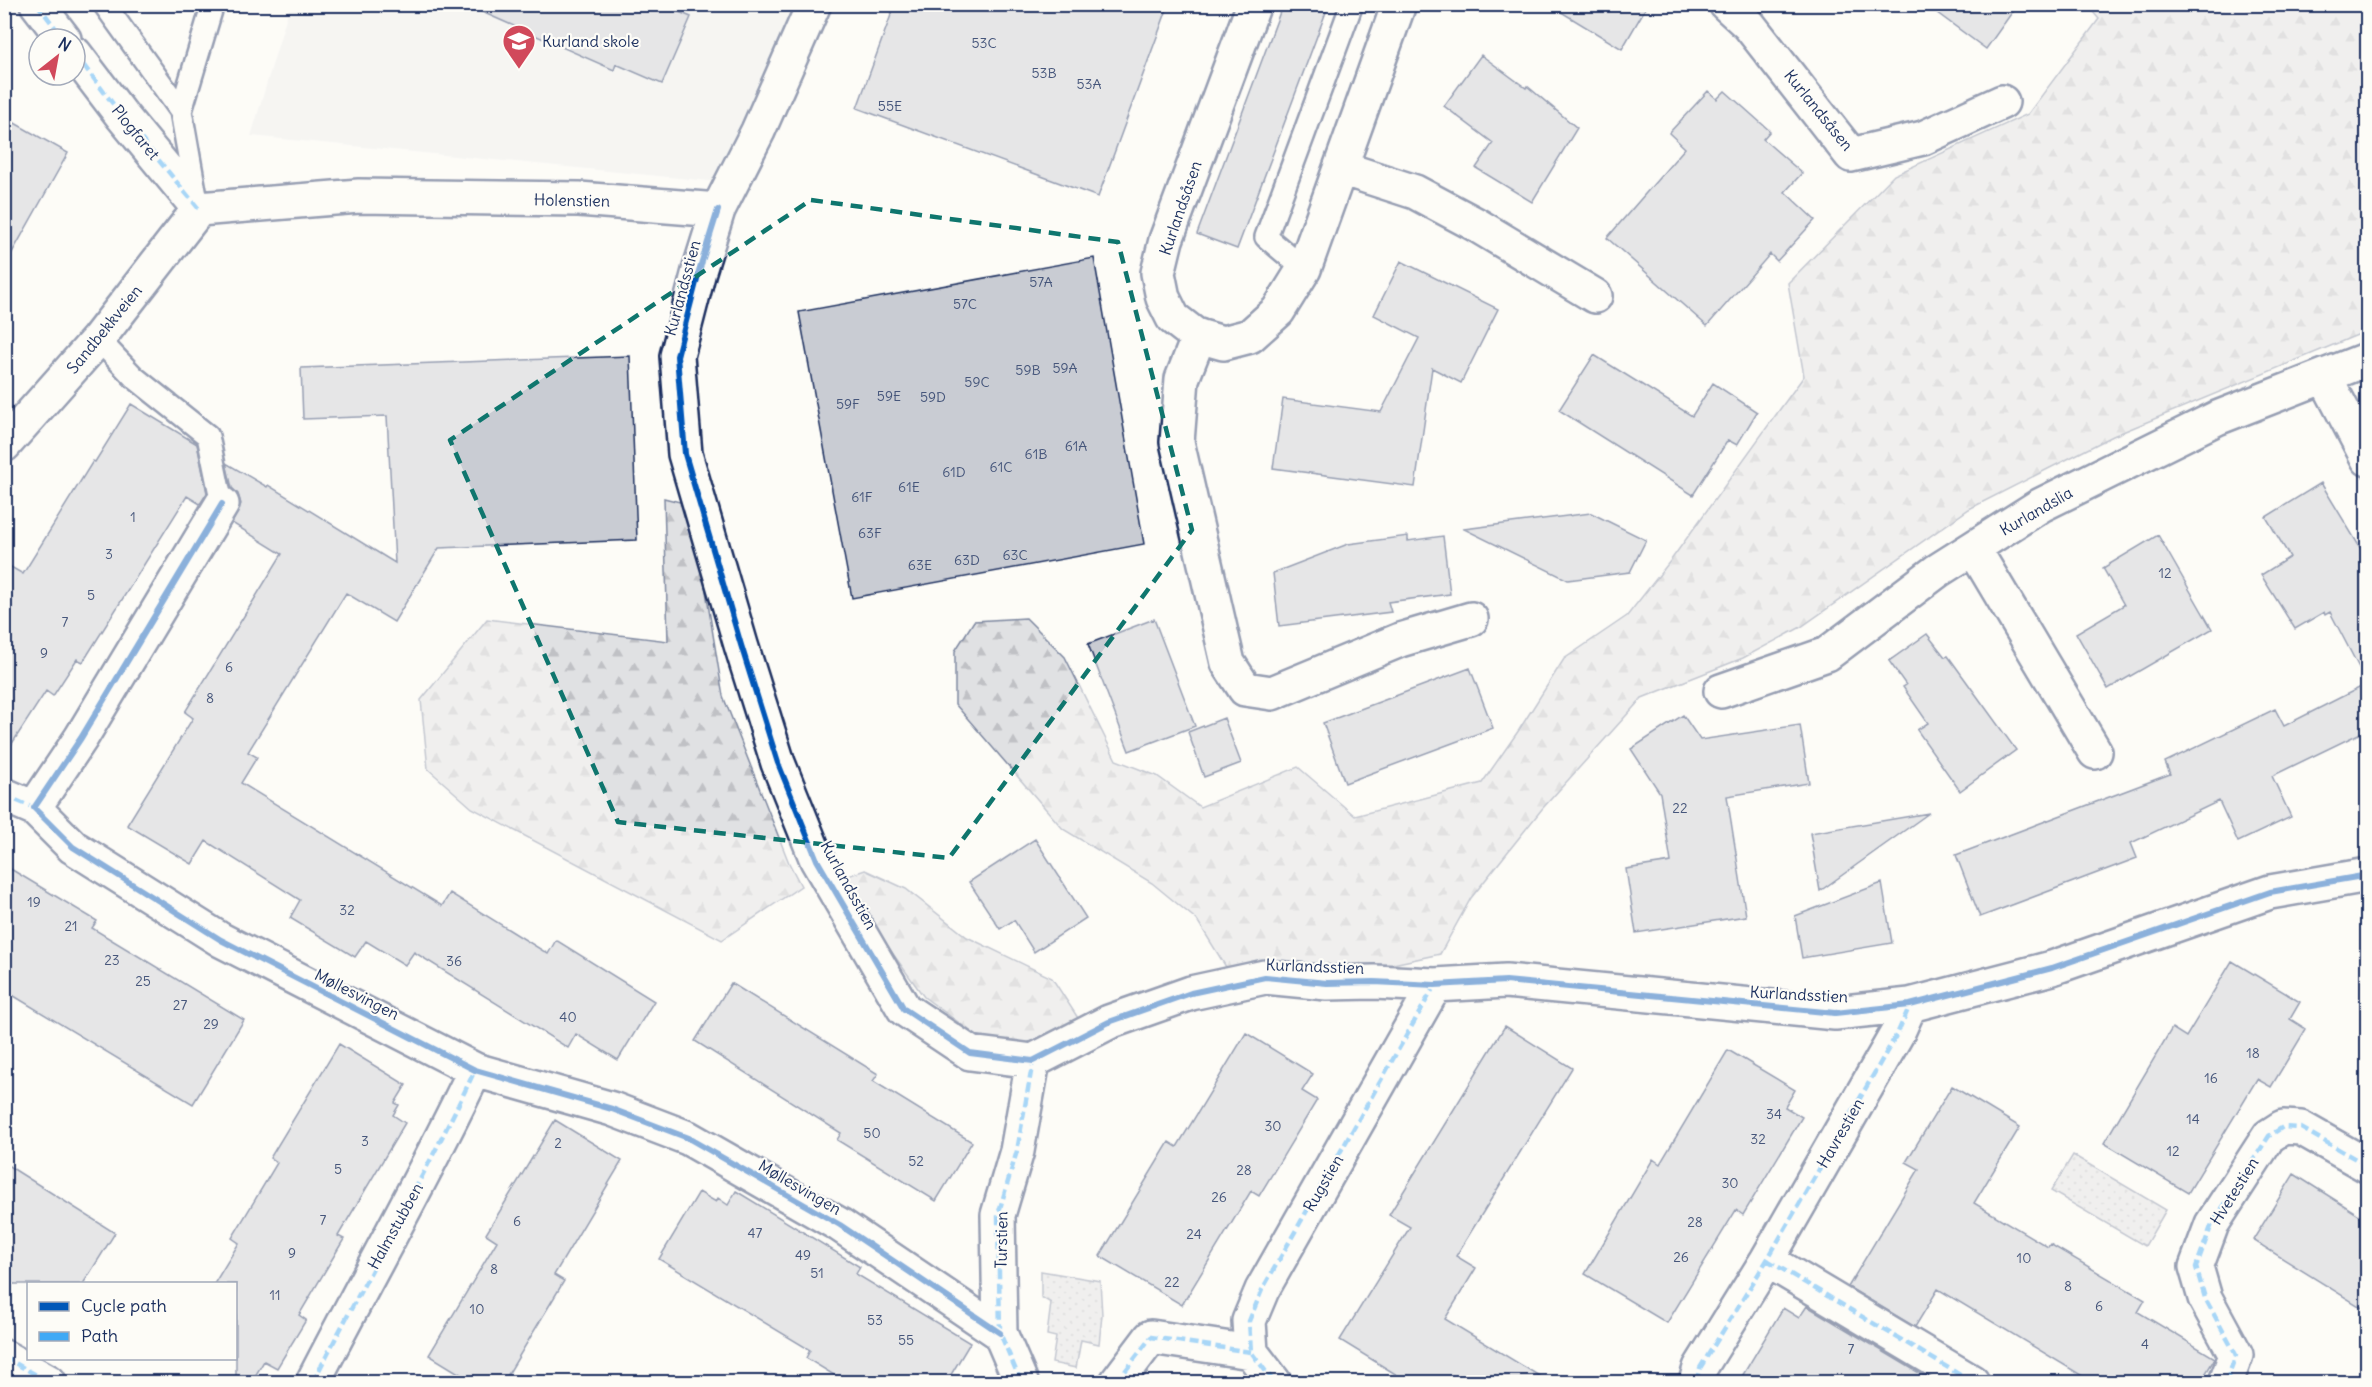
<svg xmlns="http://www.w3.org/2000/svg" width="2372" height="1387" viewBox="0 0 2372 1387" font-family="Delius,sans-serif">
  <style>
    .built { fill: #edeeec }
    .forest { fill: url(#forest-firs); stroke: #7e88a0; stroke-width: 1.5 }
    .park { fill: url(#park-dots); stroke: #7e88a0; stroke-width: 1.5 }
    .building { fill: #c9ccd3; stroke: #1b2f5e; stroke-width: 1.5 }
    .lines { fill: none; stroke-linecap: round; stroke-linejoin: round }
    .service-casing { stroke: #1b2f5e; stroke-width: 26 }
    .minor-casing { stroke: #1b2f5e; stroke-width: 38 }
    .service { stroke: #fdfcf7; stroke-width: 21 }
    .minor { stroke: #fdfcf7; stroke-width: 33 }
    .quiet { stroke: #3fa9f5; stroke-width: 4.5; stroke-dasharray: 9 4.5; stroke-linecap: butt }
    .cycleway-casing { stroke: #fdfcf7; stroke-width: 10 }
    .cycleway { stroke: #0057b8; stroke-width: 6 }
    .marked { fill: none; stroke: #0f766e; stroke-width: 4.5; stroke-dasharray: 12 8; stroke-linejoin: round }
    .labels { text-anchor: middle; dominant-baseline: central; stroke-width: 4.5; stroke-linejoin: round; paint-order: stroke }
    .number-label { font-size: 14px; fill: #46567b }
    .poi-label { font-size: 16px; fill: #1b2f5e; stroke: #fdfcf7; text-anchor: start }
    .street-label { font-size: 16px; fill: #1b2f5e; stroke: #fdfcf7 }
  </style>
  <defs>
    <pattern id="forest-firs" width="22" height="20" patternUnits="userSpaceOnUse" patternTransform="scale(1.5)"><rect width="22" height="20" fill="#e0e1e3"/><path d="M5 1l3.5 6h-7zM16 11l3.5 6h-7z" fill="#c0c1c5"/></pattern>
    <pattern id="park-dots" width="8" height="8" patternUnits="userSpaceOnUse" patternTransform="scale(1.5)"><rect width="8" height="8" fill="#e0e1e3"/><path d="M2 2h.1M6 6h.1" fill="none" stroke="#c0c1c5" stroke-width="1.8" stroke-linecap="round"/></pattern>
  </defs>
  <rect width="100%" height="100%" fill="#fdfcf7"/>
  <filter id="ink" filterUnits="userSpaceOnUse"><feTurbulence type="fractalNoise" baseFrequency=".0167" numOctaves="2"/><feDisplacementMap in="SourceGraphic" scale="12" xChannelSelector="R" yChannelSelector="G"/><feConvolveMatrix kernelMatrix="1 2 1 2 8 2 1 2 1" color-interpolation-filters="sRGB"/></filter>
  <g filter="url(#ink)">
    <path class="built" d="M290 5H794L719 182 251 136Z"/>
    <path class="forest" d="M2087 5H2367V331L2113 436 1969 509 1801 627 1743 658 1642 698 1542 809 1471 898 1440 954 1393 964 1290 968 1234 980 1197 920 1152 883 1063 829 955 704V651L974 621 1026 618 1065 657 1116 760 1157 776 1200 807 1298 767 1355 816 1482 783 1519 730 1564 659 1627 616 1671 560 1804 376 1788 283 1894 175 2028 114 2099 19Z
      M664 498 692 505 723 696 789 863 801 886 722 940 472 808 428 769 421 700 487 619 668 641Z
      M865 870 906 889 967 937 1052 978 1080 1021 1071 1046 992 1047 924 997 839 879Z"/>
    <path class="park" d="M2073 1155 2166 1210 2145 1246 2051 1191Z
      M1041 1271 1100 1281 1102 1315 1099 1344 1081 1340 1076 1368 1052 1363 1056 1337 1047 1335 1051 1303 1041 1297Z"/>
    <path class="building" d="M464 4H660L691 17 662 84 616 64 614 70Z
      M895 4H1169L1098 197 857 108Z
      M1283 4H1329L1237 249 1197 234Z
      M1548 4H1648L1622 49Z
      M1925 4H2018L1986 49Z
      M1481 55 1526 88 1527 86 1577 128 1532 202 1476 168 1493 143 1444 106Z
      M1708 91 1717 99 1725 91 1770 131 1763 139 1802 173 1785 192 1815 220 1777 261 1770 254 1707 326 1607 238 1685 148 1669 133Z
      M4 117 68 153 4 267Z
      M1094 258 1144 544 852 598 799 312Z
      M1401 261 1498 309 1461 383 1432 368 1415 487 1273 468 1283 399 1381 412 1419 338 1374 315Z
      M1594 355 1692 416 1713 383 1757 412 1737 445 1728 440 1693 495 1559 410Z
      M630 356 637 540 439 548 394 622 346 593 248 752 257 757 241 783 442 906 450 893 548 954 556 940 654 1001 618 1060 576 1034 568 1048 414 952 405 965 366 941 355 957 290 918 300 900 206 841 192 864 127 825 193 718 185 712 282 554 232 523 241 504 238 494 232 488 226 463 267 487 268 485 395 563 387 416 303 419 301 368Z
      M131 404 197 444 207 493 200 504 187 496 83 662 77 659 53 696 46 691 4 756V563L23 574 93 461 95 462Z
      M2321 483 2367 559V683L2330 612 2325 615 2324 612 2295 629 2261 575 2290 557 2266 517Z
      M1591 513 1646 540 1630 572 1568 580 1464 529Z
      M2158 535 2212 629 2108 689 2076 633 2124 605 2103 568Z
      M1408 536V541L1443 536 1450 594 1388 602 1391 612 1279 626 1273 573 1348 544Z
      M1154 619 1195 726 1129 751 1088 644Z
      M1927 634 1945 657 1948 656 2016 750 1960 791 1917 730 1928 723 1903 687 1906 685 1889 661Z
      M1470 668 1493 728 1345 783 1323 723Z
      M2367 684V730L2272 776 2291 817 2238 842 2219 801 2131 843 2137 858 1980 917 1956 855 2170 774 2165 762 2275 709 2284 726Z
      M1683 715 1700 740 1800 725 1809 783 1727 796 1746 916 1636 933 1626 869 1671 862 1660 793 1631 749Z
      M1224 718 1241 763 1204 777 1188 732Z
      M1929 813 1820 891 1810 833Z
      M1035 839 1086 918 1034 952 1014 920 1000 929 969 882Z
      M4 865 97 921 92 928 244 1020 193 1104 4 990Z
      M1882 883 1892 943 1802 958 1795 916Z
      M2232 961 2300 1002 2290 1019 2306 1029 2271 1087 2257 1079 2188 1193 2104 1143 2172 1028 2186 1037Z
      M731 983 878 1074 873 1081 972 1142 936 1201 837 1140 841 1133 695 1041Z
      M1505 1026 1572 1068 1456 1256 1476 1268 1445 1319 1551 1383H1410L1340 1340 1410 1227 1389 1215Z
      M1246 1033 1313 1074 1302 1091 1317 1100 1259 1196 1251 1191 1182 1305 1100 1256 1169 1142 1177 1147Z
      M339 1044 406 1085 395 1103 399 1105 393 1115 405 1123 338 1236 344 1239 299 1315 306 1320 277 1368 264 1361 251 1383H236V1284H214L239 1243 232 1238 277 1163 270 1158Z
      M1728 1050 1795 1090 1785 1107 1802 1117 1743 1215 1736 1210 1667 1323 1585 1274 1653 1159 1660 1164Z
      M1952 1086 2020 1127 1974 1203 2048 1247 2050 1244 2145 1300 2138 1312 2215 1358 2200 1383H2094L1938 1289 1915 1327 1848 1287 1919 1169 1906 1162Z
      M555 1120 622 1161 554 1275 564 1281 503 1383H475L429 1355 497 1241 486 1234Z
      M4 1163 115 1233 83 1284H4Z
      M2294 1174 2367 1220V1311L2253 1240Z
      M736 1191 860 1267 856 1274 970 1343 946 1383H847L806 1358 810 1350 659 1259 699 1192 716 1202 718 1198 728 1205Z
      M1807 1306 1936 1383H1738L1783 1308 1799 1318Z"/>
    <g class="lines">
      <g class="service-casing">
        <path id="service" d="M104 4 181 111
          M197 202 181 111 213 4
          M1304 269 1266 237 1352 4
          M98 339 134 377 208 436 222 504"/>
      </g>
      <g class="minor-casing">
        <path id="minor" d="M37 4 64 39
          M1254 4 1166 240 1158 273 1163 298 1173 318 1195 335 1223 343 1250 336 1278 311 1304 269 1399 4
          M1726 4 1749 25 1851 155 1923 138 2002 102
          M75 54 123 117 199 209
          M1341 168 1415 192 1475 224 1595 296
          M199 209 359 196 579 199 718 210 758 131 814 4
          M718 210 699 271 677 356 685 454 741 645 778 763 817 860 904 1009 970 1053 1033 1061 1109 1022 1191 993 1265 977 1327 983 1374 982 1435 985 1506 981 1835 1013 1910 1005 2052 968 2270 892 2368 875
          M1199 336 1182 379 1177 442 1228 663 1245 689 1272 693 1400 640 1471 619
          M2325 377 2368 459
          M4 445 98 339 199 209
          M222 504 81 738 34 808 73 847 221 940 475 1070 612 1109 688 1138 840 1225 1000 1333
          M1974 549 2095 752
          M1721 691 1827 654 1937 571 2041 505 2217 418 2368 359
          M4 795 34 808
          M1767 1260 1972 1382
          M4 1357 49 1382
          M313 1382C366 1278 425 1176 475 1070
          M1021 1382 1000 1333 998 1215 1017 1151 1033 1061
          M1117 1382 1151 1337 1251 1352
          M1274 1382 1251 1352 1249 1321 1262 1290 1435 985
          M1696 1382 1700 1368 1767 1260 1898 1032 1910 1005
          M2226 1382 2236 1355 2205 1298 2196 1267 2212 1224 2269 1136 2283 1127 2301 1128 2368 1166"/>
      </g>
      <use href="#service" class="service"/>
      <use href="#minor" class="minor"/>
      <path class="quiet" d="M37 4 64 39
        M75 54 123 117 199 209
        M4 795 34 808
        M1767 1260 1972 1382
        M4 1357 49 1382
        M313 1382C366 1278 425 1176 475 1070
        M1021 1382 1000 1333 998 1215 1017 1151 1033 1061
        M1117 1382 1151 1337 1251 1352
        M1274 1382 1251 1352 1249 1321 1262 1290 1435 985
        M1696 1382 1700 1368 1767 1260 1898 1032 1910 1005
        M2226 1382 2236 1355 2205 1298 2196 1267 2212 1224 2269 1136 2283 1127 2301 1128 2368 1166"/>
      <g class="cycleway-casing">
        <path id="cycleway" d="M718 210 699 271 677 356 685 454 741 645 778 763 817 860 904 1009 970 1053 1033 1061 1109 1022 1191 993 1265 977 1327 983 1374 982 1435 985 1506 981 1835 1013 1910 1005 2052 968 2270 892 2368 875
          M222 504 81 738 34 808 73 847 221 940 475 1070 612 1109 688 1138 840 1225 1000 1333"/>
      </g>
      <use href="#cycleway" class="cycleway"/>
    </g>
  </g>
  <path d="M0 0H2372V1387H0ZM811 200 1118 242 1192 530 949 858 618 822 450 440Z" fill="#fdfcf7" fill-opacity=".55" fill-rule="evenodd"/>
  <path class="marked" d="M811 200 1118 242 1192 530 949 858 618 822 450 440Z"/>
  <defs>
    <g id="school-pin" transform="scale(1.725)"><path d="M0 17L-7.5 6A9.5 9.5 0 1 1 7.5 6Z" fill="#d1495b" stroke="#fdfcf7"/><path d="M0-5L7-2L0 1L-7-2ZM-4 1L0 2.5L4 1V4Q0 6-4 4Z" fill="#fff"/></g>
  </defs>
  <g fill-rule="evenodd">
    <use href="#school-pin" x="519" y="41"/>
  </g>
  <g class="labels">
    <g class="number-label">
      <text x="984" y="43">53C</text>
      <text x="1044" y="73">53B</text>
      <text x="1089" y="84">53A</text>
      <text x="890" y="106">55E</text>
      <text x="1041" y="282">57A</text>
      <text x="965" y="304">57C</text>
      <text x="1065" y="368">59A</text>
      <text x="1028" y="370">59B</text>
      <text x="977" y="382">59C</text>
      <text x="889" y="396">59E</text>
      <text x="933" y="397">59D</text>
      <text x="848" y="404">59F</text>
      <text x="1076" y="446">61A</text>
      <text x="1036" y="454">61B</text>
      <text x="1001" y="467">61C</text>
      <text x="954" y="472">61D</text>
      <text x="909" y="487">61E</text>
      <text x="862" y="497">61F</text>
      <text x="133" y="517">1</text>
      <text x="870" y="533">63F</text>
      <text x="109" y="554">3</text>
      <text x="1015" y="555">63C</text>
      <text x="967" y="560">63D</text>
      <text x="920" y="565">63E</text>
      <text x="2165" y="573">12</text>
      <text x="91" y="595">5</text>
      <text x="65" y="622">7</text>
      <text x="44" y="653">9</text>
      <text x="229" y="667">6</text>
      <text x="210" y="698">8</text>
      <text x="1680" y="808">22</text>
      <text x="34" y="902">19</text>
      <text x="347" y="910">32</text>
      <text x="71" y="926">21</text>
      <text x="112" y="960">23</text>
      <text x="454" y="961">36</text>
      <text x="143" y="981">25</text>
      <text x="180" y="1005">27</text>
      <text x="568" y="1017">40</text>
      <text x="211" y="1024">29</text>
      <text x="2253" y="1053">18</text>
      <text x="2211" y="1078">16</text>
      <text x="1774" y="1114">34</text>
      <text x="2193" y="1119">14</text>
      <text x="1273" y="1126">30</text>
      <text x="872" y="1133">50</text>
      <text x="1758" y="1139">32</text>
      <text x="365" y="1141">3</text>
      <text x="558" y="1143">2</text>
      <text x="2173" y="1151">12</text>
      <text x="916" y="1161">52</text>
      <text x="338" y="1169">5</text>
      <text x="1244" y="1170">28</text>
      <text x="1730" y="1183">30</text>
      <text x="1219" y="1197">26</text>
      <text x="323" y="1220">7</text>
      <text x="517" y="1221">6</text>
      <text x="1695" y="1222">28</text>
      <text x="755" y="1233">47</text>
      <text x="1194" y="1234">24</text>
      <text x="292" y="1253">9</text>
      <text x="803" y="1255">49</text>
      <text x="1681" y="1257">26</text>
      <text x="2024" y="1258">10</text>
      <text x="494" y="1269">8</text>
      <text x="817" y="1273">51</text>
      <text x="1172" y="1282">22</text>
      <text x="2068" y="1286">8</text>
      <text x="275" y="1295">11</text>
      <text x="2099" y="1306">6</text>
      <text x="477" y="1309">10</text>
      <text x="875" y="1320">53</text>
      <text x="906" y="1340">55</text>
      <text x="2145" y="1344">4</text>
      <text x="1851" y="1349">7</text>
    </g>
    <g class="poi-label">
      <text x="542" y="41">Kurland skole</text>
    </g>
    <g class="street-label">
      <text transform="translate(1819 110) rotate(51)">Kurlandsåsen</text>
      <text transform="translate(136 132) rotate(51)">Plogfaret</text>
      <text transform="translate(572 200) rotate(1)">Holenstien</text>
      <text transform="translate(1180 208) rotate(-71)">Kurlandsåsen</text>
      <text transform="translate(682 288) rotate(-75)">Kurlandsstien</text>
      <text transform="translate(104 329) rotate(-51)">Sandbekkveien</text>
      <text transform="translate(2036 511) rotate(-30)">Kurlandslia</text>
      <text transform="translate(849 885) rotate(61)">Kurlandsstien</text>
      <text transform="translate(1315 966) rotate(2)">Kurlandsstien</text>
      <text transform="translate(357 994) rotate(27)">Møllesvingen</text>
      <text transform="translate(1799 994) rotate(3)">Kurlandsstien</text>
      <text transform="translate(1840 1133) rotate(-60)">Havrestien</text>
      <text transform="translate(1323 1183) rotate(-60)">Rugstien</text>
      <text transform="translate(800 1187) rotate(30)">Møllesvingen</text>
      <text transform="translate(2234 1191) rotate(-58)">Hvetestien</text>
      <text transform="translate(395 1226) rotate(-61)">Halmstubben</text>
      <text transform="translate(1001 1240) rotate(-89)">Turstien</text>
    </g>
  </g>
  <rect width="2372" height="1387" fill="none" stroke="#fdfcf7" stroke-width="24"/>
  <rect x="12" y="12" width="2348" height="1363" fill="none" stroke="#1b2f5e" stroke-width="2" filter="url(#ink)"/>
  <rect x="27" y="1282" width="210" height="78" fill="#fdfcf7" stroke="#a3aaba" stroke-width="1.5"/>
  <rect x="39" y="1302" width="30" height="9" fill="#0057b8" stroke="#a3aaba" stroke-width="1.5"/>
  <text x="81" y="1312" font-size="18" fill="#1b2f5e">Cycle path</text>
  <rect x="39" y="1332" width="30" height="9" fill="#3fa9f5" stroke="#a3aaba" stroke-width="1.5"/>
  <text x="81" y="1342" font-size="18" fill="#1b2f5e">Path</text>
  <g transform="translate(57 57) rotate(31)"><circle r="28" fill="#fdfcf7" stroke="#a3aaba" stroke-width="1.5"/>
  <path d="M0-4.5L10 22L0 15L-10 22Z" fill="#d1495b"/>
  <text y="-9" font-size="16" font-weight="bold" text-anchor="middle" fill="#1b2f5e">N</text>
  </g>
</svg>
